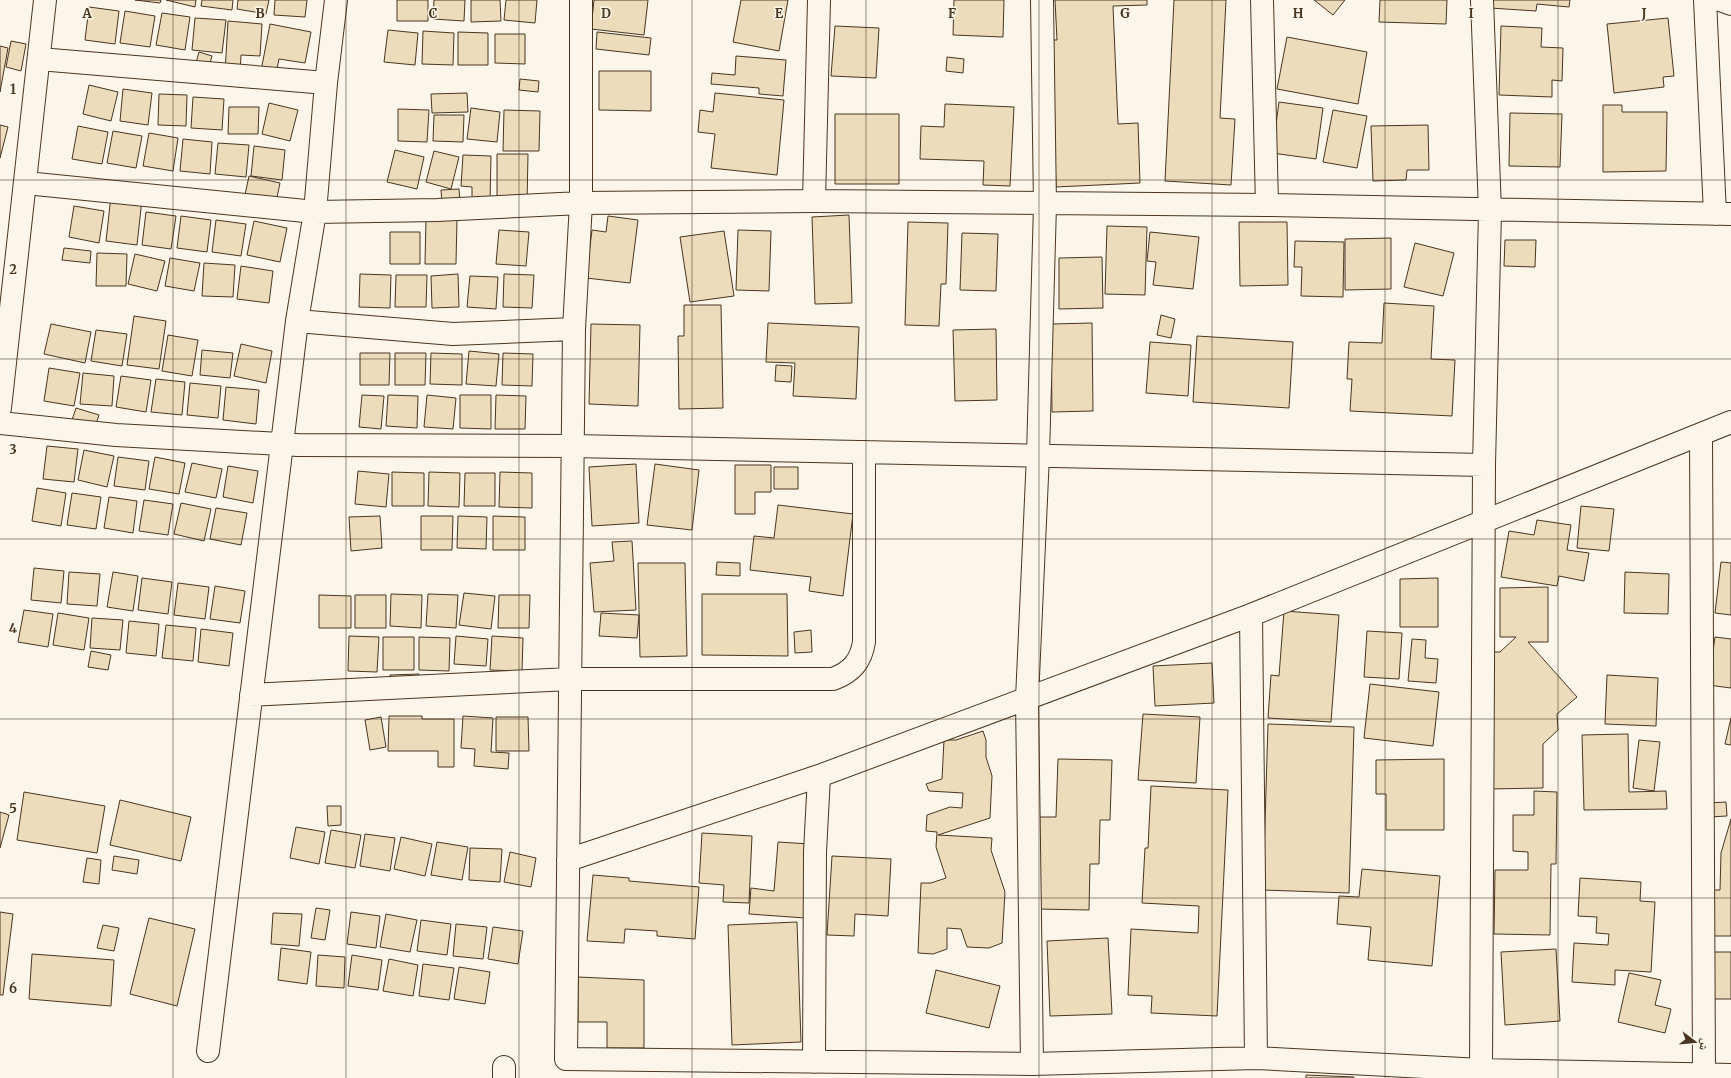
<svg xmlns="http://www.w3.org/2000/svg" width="1731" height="1078" viewBox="0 0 1731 1078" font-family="Merriweather,'Noto Naskh Arabic',serif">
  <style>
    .building { fill: #ecdcbc; stroke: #4a3520 }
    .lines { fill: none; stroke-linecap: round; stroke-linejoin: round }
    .street-casing { stroke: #4a3520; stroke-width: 24 }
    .street { stroke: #fbf6e9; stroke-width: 22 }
    .grid { fill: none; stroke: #4a3520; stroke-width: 1; stroke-opacity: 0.55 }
    .grid-label { font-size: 13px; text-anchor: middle; font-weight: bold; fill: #4a3520; stroke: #fbf6e9; stroke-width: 3; stroke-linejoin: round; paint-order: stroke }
  </style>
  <rect width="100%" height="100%" fill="#fbf6e9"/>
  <path class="building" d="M135 0H161L160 3Z
    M166 0H196L195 7Z
    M202 0H233L232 10 201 6Z
    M238 0H269L266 14 237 9Z
    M275 0H307L305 17 274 15Z
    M397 0H428V21H397Z
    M434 0H465L464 21 433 19Z
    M471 0H500L501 21 471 22Z
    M506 0H537L535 23 504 20Z
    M594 0H648L644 35 591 29Z
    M741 0H788L779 51 733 42Z
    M954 0H1004L1003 37 953 35Z
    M1055 0H1147V5L1113 6 1118 124 1138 123 1140 183 1056 187 1050 40H1057Z
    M1174 0H1226L1220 118 1235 119 1231 185 1165 181Z
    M1314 0H1345L1333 15Z
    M1380 0H1447L1446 24 1379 22Z
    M1490 0H1570L1569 7 1537 4 1536 11 1490 8Z
    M89 7 119 11 115 44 85 40Z
    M125 11 155 16 150 47 120 43Z
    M162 13 190 17 185 50 156 45Z
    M195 18 226 20 222 53 192 50Z
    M1668 18 1674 76 1663 77 1664 87 1614 93 1607 24Z
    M228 21 262 24 260 56 241 55 240 74 225 73Z
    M270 24 311 32 305 63 279 59 275 78 260 76Z
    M835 26 879 28 876 78 831 76Z
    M1501 26 1542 28 1541 47 1563 48 1562 81 1552 80V97L1499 95Z
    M388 30 418 33 415 65 384 62Z
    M423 31 454 33 453 65 422 64Z
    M458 32 488 33V65H458Z
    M597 32 651 38 649 55 596 49Z
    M495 34H525V64L495 63Z
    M1287 37 1367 52 1358 104 1277 89Z
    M11 41 26 44 21 71 6 67Z
    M0 46 8 48 0 92Z
    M199 52 212 56 208 70 195 66Z
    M736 56 786 60 783 96 759 94V88L711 84 712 73 735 75Z
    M947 57 964 59 963 73 946 71Z
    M599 71H651V111L599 110Z
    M520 79 539 81 538 92 519 90Z
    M89 85 118 92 111 121 83 114Z
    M123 89 152 93 148 125 120 121Z
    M467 93 468 112 432 113 431 94Z
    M715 93 784 100 777 175 711 168 715 134 698 132 700 110 713 112Z
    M159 94 187 95 186 126 158 125Z
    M193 97 224 99 222 130 191 128Z
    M1279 102 1323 108 1316 159 1272 153Z
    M269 103 298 110 290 141 262 134Z
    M945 104 1014 107 1010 186 983 185 984 161 920 159 921 126 944 127Z
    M1603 105H1622V112H1667L1666 171 1603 172Z
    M229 107H259L258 134H228Z
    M471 108 500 112 497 142 467 139Z
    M398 109 429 110 427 142 398 141Z
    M504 110 540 111 539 151H503Z
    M1333 110 1367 116 1357 168 1323 162Z
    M1510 113 1562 114 1560 167 1509 166Z
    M835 114H899V184H835Z
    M434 115H464L463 142 433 141Z
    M0 125 8 127 0 158Z
    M1428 125 1429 170H1407L1406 180 1373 181 1371 126Z
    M78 126 108 132 102 164 72 159Z
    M113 131 142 136 136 168 107 163Z
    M149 133 178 138 173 171 143 166Z
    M183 139 212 142 210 174 180 171Z
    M218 143 249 145 246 177 215 174Z
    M254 146 285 150 282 180 251 176Z
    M395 150 424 157 417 189 387 182Z
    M434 151 459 157 451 189 426 182Z
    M497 154H528L527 205 497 204Z
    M463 155 491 156 490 201H472V187L461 186Z
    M249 176 280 183 276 202 245 195Z
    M459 189 460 202 442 203 441 190Z
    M111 196 142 199 137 245 106 241Z
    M74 206 104 211 99 243 69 237Z
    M146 212 176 216 171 249 142 245Z
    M849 215 852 303 815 304 812 217Z
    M181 216 211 220 207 252 177 248Z
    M608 216 638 220 630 283 586 278 592 230 606 232Z
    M426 218 457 219 456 264H425Z
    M216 220 246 224 241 256 212 252Z
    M254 221 287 228 280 262 247 255Z
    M908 222 948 223 946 284H941L939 326 905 325Z
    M1239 222H1287L1288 285 1240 286Z
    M1107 226 1147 227 1145 295 1105 294Z
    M499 230 529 232 526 266 496 264Z
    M738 230 771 231 769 291 736 290Z
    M724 231 734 296 690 302 680 237Z
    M390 232H420V264H390Z
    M1150 232 1199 237 1193 289 1153 285 1156 262 1147 261Z
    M962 233 998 234 996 291 960 290Z
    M1391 238V289L1345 290V239Z
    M1505 240H1536L1535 267 1504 266Z
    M1295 241 1344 242 1343 297 1301 296 1302 267H1294Z
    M1415 243 1454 253 1443 296 1404 287Z
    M64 248 91 251 90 263 62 260Z
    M97 253 127 254 126 286H96Z
    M135 254 165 261 157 291 128 284Z
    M1102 257 1103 308 1059 309V258Z
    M170 258 200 263 194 291 165 286Z
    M204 263 235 265 233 297 202 296Z
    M241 266 273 271 269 303 237 299Z
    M360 274 391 275 390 308 359 307Z
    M458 274 459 307 432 308 431 276Z
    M504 274 534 275 532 308 503 307Z
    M396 275H427L426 307H395Z
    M470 276 498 277 496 309 467 307Z
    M1384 303 1434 306 1431 359 1455 360 1452 416 1350 411 1352 379H1347L1349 342 1382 343Z
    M684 305H721L723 408 679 409 678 336H684Z
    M1161 315 1175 319 1171 338 1157 335Z
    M134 316 166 321 159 369 127 365Z
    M768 323 859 327 856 399 793 396 795 363 766 362Z
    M1092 323 1093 411 1052 412 1051 324Z
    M51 324 91 332 85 363 44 354Z
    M591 324 640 325 638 406 589 404Z
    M996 329 997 400 955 401 953 330Z
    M96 330 127 334 122 366 91 361Z
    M168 335 198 340 192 376 162 371Z
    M1197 336 1293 342 1289 408 1193 402Z
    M1150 342 1191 345 1188 396 1146 393Z
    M241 344 272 351 266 383 234 376Z
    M202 350 233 353 230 378 200 375Z
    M469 351 499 354 496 386 466 384Z
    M360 353H390L389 385H360Z
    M395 353H426L425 385H395Z
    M431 353 462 354V385L430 384Z
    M503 353 533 354 532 386 502 385Z
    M776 365 792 366 791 382 775 381Z
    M49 368 80 373 74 406 44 401Z
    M83 373 114 376 112 406 80 404Z
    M121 376 151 380 146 412 116 407Z
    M156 379 185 382 182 415 151 412Z
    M190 383 221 386 218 418 187 415Z
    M226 387 259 390 256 424 223 420Z
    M362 395 384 396 381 429 359 427Z
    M388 395 418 396 417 428 386 426Z
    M427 395 456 398 453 429 424 427Z
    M460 395H491V429L460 428Z
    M496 395 526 396 525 429H495Z
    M76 408 99 415 94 430 71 423Z
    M47 446 78 449 74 482 43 479Z
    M84 450 114 456 107 487 78 480Z
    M118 457 149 461 145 490 114 486Z
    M155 457 185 463 179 494 149 489Z
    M192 463 222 469 216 498 185 492Z
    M636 464 639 523 592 526 589 467Z
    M655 464 699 470 692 530 647 525Z
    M735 465H771V492H755V514H735Z
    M228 466 258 471 253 503 223 497Z
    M774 467H798V489H774Z
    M358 471 389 474 386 507 355 504Z
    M392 472 424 473V506H392Z
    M429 472 460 473 459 507 428 506Z
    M500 472 532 473V508L499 507Z
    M465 473H495V506H464Z
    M37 488 66 493 61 526 32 521Z
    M72 493 101 497 96 529 67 525Z
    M109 497 137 501 133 533 104 528Z
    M144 500 173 504 168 535 139 531Z
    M181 503 211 509 204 541 174 534Z
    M778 505 853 514 843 596 809 591 811 577 750 570 754 536 774 538Z
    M1581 506 1614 509 1609 551 1577 548Z
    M216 508 247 513 241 545 210 539Z
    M380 516 382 548 351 551 349 517Z
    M421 516H453L452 550H421Z
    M458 516 487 517 486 549 457 548Z
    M493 516 525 517V550H493Z
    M1537 520 1571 525 1567 550 1589 553 1584 581 1559 576 1557 586 1501 577 1509 531 1534 535Z
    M632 541 636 610 594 612 590 563 614 561 612 542Z
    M717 562 740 563V576L716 575Z
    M1721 562 1731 563V615L1715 613Z
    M638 563H685L687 656 640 657Z
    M34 568 64 571 61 603 31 600Z
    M69 572 100 574 97 606 67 604Z
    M113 572 138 576 133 611 107 607Z
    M1625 572 1669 574 1668 614 1624 613Z
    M142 578 172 582 168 614 138 610Z
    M1438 578V627H1400V579Z
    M178 583 209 587 205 619 174 615Z
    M215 586 245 591 240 623 210 619Z
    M1548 587V642H1528L1577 697 1557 714 1558 730 1543 744V788L1488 789 1489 652H1500L1516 637H1500V588Z
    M464 593 495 596 491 629 459 625Z
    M391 594 422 595 421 628 390 626Z
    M428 594 458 595 456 628 426 626Z
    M702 594H787L788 656 702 655Z
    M319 595 351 596V628H319Z
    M355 595H386V628H355Z
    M499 595H530L529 628H498Z
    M24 610 53 614 48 647 18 642Z
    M1284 611 1339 615 1331 722 1268 718 1271 675 1279 676Z
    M58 613 89 618 84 650 53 645Z
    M601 613 639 615 637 638 599 636Z
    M92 618 123 620 120 650 90 648Z
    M129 621 159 624 156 656 126 653Z
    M166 625 196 628 193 661 162 658Z
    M201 629 233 633 229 666 198 662Z
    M811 630 812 652 795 653 794 632Z
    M1367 631 1402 633 1399 679 1364 677Z
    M349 636 379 637 377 672 348 671Z
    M456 636 488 639 486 666 454 664Z
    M492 636 523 638 522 671 490 670Z
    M383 637H414V670H383Z
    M419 637 450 638 449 671 419 670Z
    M1715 637 1731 639V688L1708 685Z
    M1412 639 1426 640 1425 658 1438 659 1436 683 1408 681Z
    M91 651 111 655 108 670 88 667Z
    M1212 663 1214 703 1155 706 1153 666Z
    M419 674V685L390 686V675Z
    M1607 675 1658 678 1656 726 1605 724Z
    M1370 684 1439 692 1433 746 1364 738Z
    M1143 714 1200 717 1196 783 1138 780Z
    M389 716H422V719H454V767H438V751H388Z
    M463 716 493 718 491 752 509 753 508 769 474 766 475 749 461 748Z
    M381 717 386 747 370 750 365 720Z
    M496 717H528L529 751H496Z
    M1731 718V745L1725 744Z
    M1268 724 1354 727 1349 893 1263 890Z
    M983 731 986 740V757L992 776 990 818 938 835 992 838 991 850 1005 892 1002 943 989 948 967 947 961 929 947 928V949L933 954 918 953 921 883H931L946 878 936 847 937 832 926 831 927 815 950 807 962 808 963 793 929 791 926 784 942 779 944 740H956Z
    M1628 734 1629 792 1666 791 1667 809 1584 810 1582 735Z
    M1639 740 1660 742 1654 791 1633 788Z
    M1058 759 1112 760 1110 820H1100L1099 864H1090L1089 910 1036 909 1039 817H1056Z
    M1444 759V830H1386V794H1376V760Z
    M1151 786 1228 790 1217 1016 1151 1013 1152 996 1128 995 1131 929 1198 933 1199 906 1142 903 1145 848H1148Z
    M1534 791 1557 792 1556 864H1551L1550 935 1494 934 1495 870H1528V852L1513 851V815H1534Z
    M24 792 105 806 97 853 17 840Z
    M120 800 191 817 181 861 110 845Z
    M1726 802 1727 816 1708 817V803Z
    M327 806H341V825L328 826Z
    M0 812 9 815 0 848Z
    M1731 819V936H1713L1714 890H1720L1721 853Z
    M296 827 325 832 319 864 290 858Z
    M331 830 361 835 355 868 325 863Z
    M702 833 752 836 749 903 723 902 724 885 699 883Z
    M365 834 395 838 390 871 360 866Z
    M401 837 432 844 425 876 394 869Z
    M437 842 468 847 462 880 431 875Z
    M778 842 810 844 805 918 749 914 751 888 774 891Z
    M470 848 502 849 500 882 469 880Z
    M510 852 536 858 531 887 504 882Z
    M114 856 139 860 137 874 112 870Z
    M832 856 891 859 888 916 855 914 854 936 827 935Z
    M87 858 101 860 99 884 83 882Z
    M1362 869 1440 876 1432 966 1368 960 1371 927 1337 924 1339 896 1359 897Z
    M593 875 629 878V881L699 887 695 939 657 936V931L625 929 624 943 587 941Z
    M1580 878 1641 882 1640 901 1655 902 1651 972 1615 970V985L1572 982 1574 943 1608 945 1609 934 1596 933 1597 917 1578 916Z
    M316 908 330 910 325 940 311 938Z
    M0 912 13 914 3 995H0Z
    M351 912 380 916 376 948 347 944Z
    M273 913 302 914 299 946 271 944Z
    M386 914 417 920 410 952 380 947Z
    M149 918 195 929 177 1006 130 994Z
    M421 920 451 924 447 955 417 951Z
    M797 922 801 1042 732 1045 728 925Z
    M456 924 487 927 483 959 453 956Z
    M103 925 119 928 114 951 97 948Z
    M493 927 523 931 518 964 488 959Z
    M1108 938 1112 1014 1050 1016 1047 941Z
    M281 948 311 952 307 984 278 980Z
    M1556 949 1560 1021 1505 1025 1501 952Z
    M1709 952H1731V999H1709Z
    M32 954 114 960 111 1006 29 999Z
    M318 955 345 957 344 988 316 986Z
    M352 955 382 960 378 990 348 986Z
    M389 959 418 965 413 996 383 991Z
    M423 964 454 968 449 1000 419 996Z
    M459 967 490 972 485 1004 454 999Z
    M936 970 1000 986 989 1028 926 1013Z
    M1629 973 1661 980 1655 1005 1671 1009 1665 1033 1618 1022Z
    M578 977 644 980V1048H607V1022H578Z
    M1306 1075 1354 1077V1078H1306Z"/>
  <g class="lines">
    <g class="street-casing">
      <path id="street" d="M581 0V203L574 329 566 1059 1032 1064 1256 1058 1481 1070 1731 1075
        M1262 0 1267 205
        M1705 0 1715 214
        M1720 0 1731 4
        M39 59 326 83
        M26 183 315 212 437 210 581 203 814 201 1267 205 1731 214
        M814 201 819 0
        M297 321 453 334 574 329
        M0 408 45 0
        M0 423 116 435 298 445 573 446 1484 465
        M1701 435 1704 1075
        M1251 615 1256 1058
        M251 695 570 679H833C852 672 861 661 864 642V452
        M568 860 819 776 1251 615 1731 422
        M208 1051 297 321 315 212 326 83 336 0
        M814 1062 815 852 819 776
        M1032 1064 1027 699 1038 455 1045 205 1042 0
        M1481 1070 1484 465 1490 211 1482 0
        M504 1078V1067"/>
    </g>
    <use href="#street" class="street"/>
  </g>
  <path class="grid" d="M173 0V1078M346 0V1078M519 0V1078M692 0V1078M866 0V1078M1039 0V1078M1212 0V1078M1385 0V1078M1558 0V1078M0 180H1731M0 359H1731M0 539H1731M0 719H1731M0 898H1731"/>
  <g class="grid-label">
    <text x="87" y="18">A</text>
    <text x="260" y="18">B</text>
    <text x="433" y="18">C</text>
    <text x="606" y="18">D</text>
    <text x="779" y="18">E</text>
    <text x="952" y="18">F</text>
    <text x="1125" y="18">G</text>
    <text x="1298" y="18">H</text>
    <text x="1471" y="18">I</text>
    <text x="1644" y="18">J</text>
    <text x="13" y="94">1</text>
    <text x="13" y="274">2</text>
    <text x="13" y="454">3</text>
    <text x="13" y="633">4</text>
    <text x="13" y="813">5</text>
    <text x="13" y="993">6</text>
  </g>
  <g transform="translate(1695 1042) rotate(106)" stroke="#fbf6e9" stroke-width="3" paint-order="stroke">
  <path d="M0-3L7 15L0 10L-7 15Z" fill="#4a3520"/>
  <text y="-6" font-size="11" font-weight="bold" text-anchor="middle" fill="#4a3520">ش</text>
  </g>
</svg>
